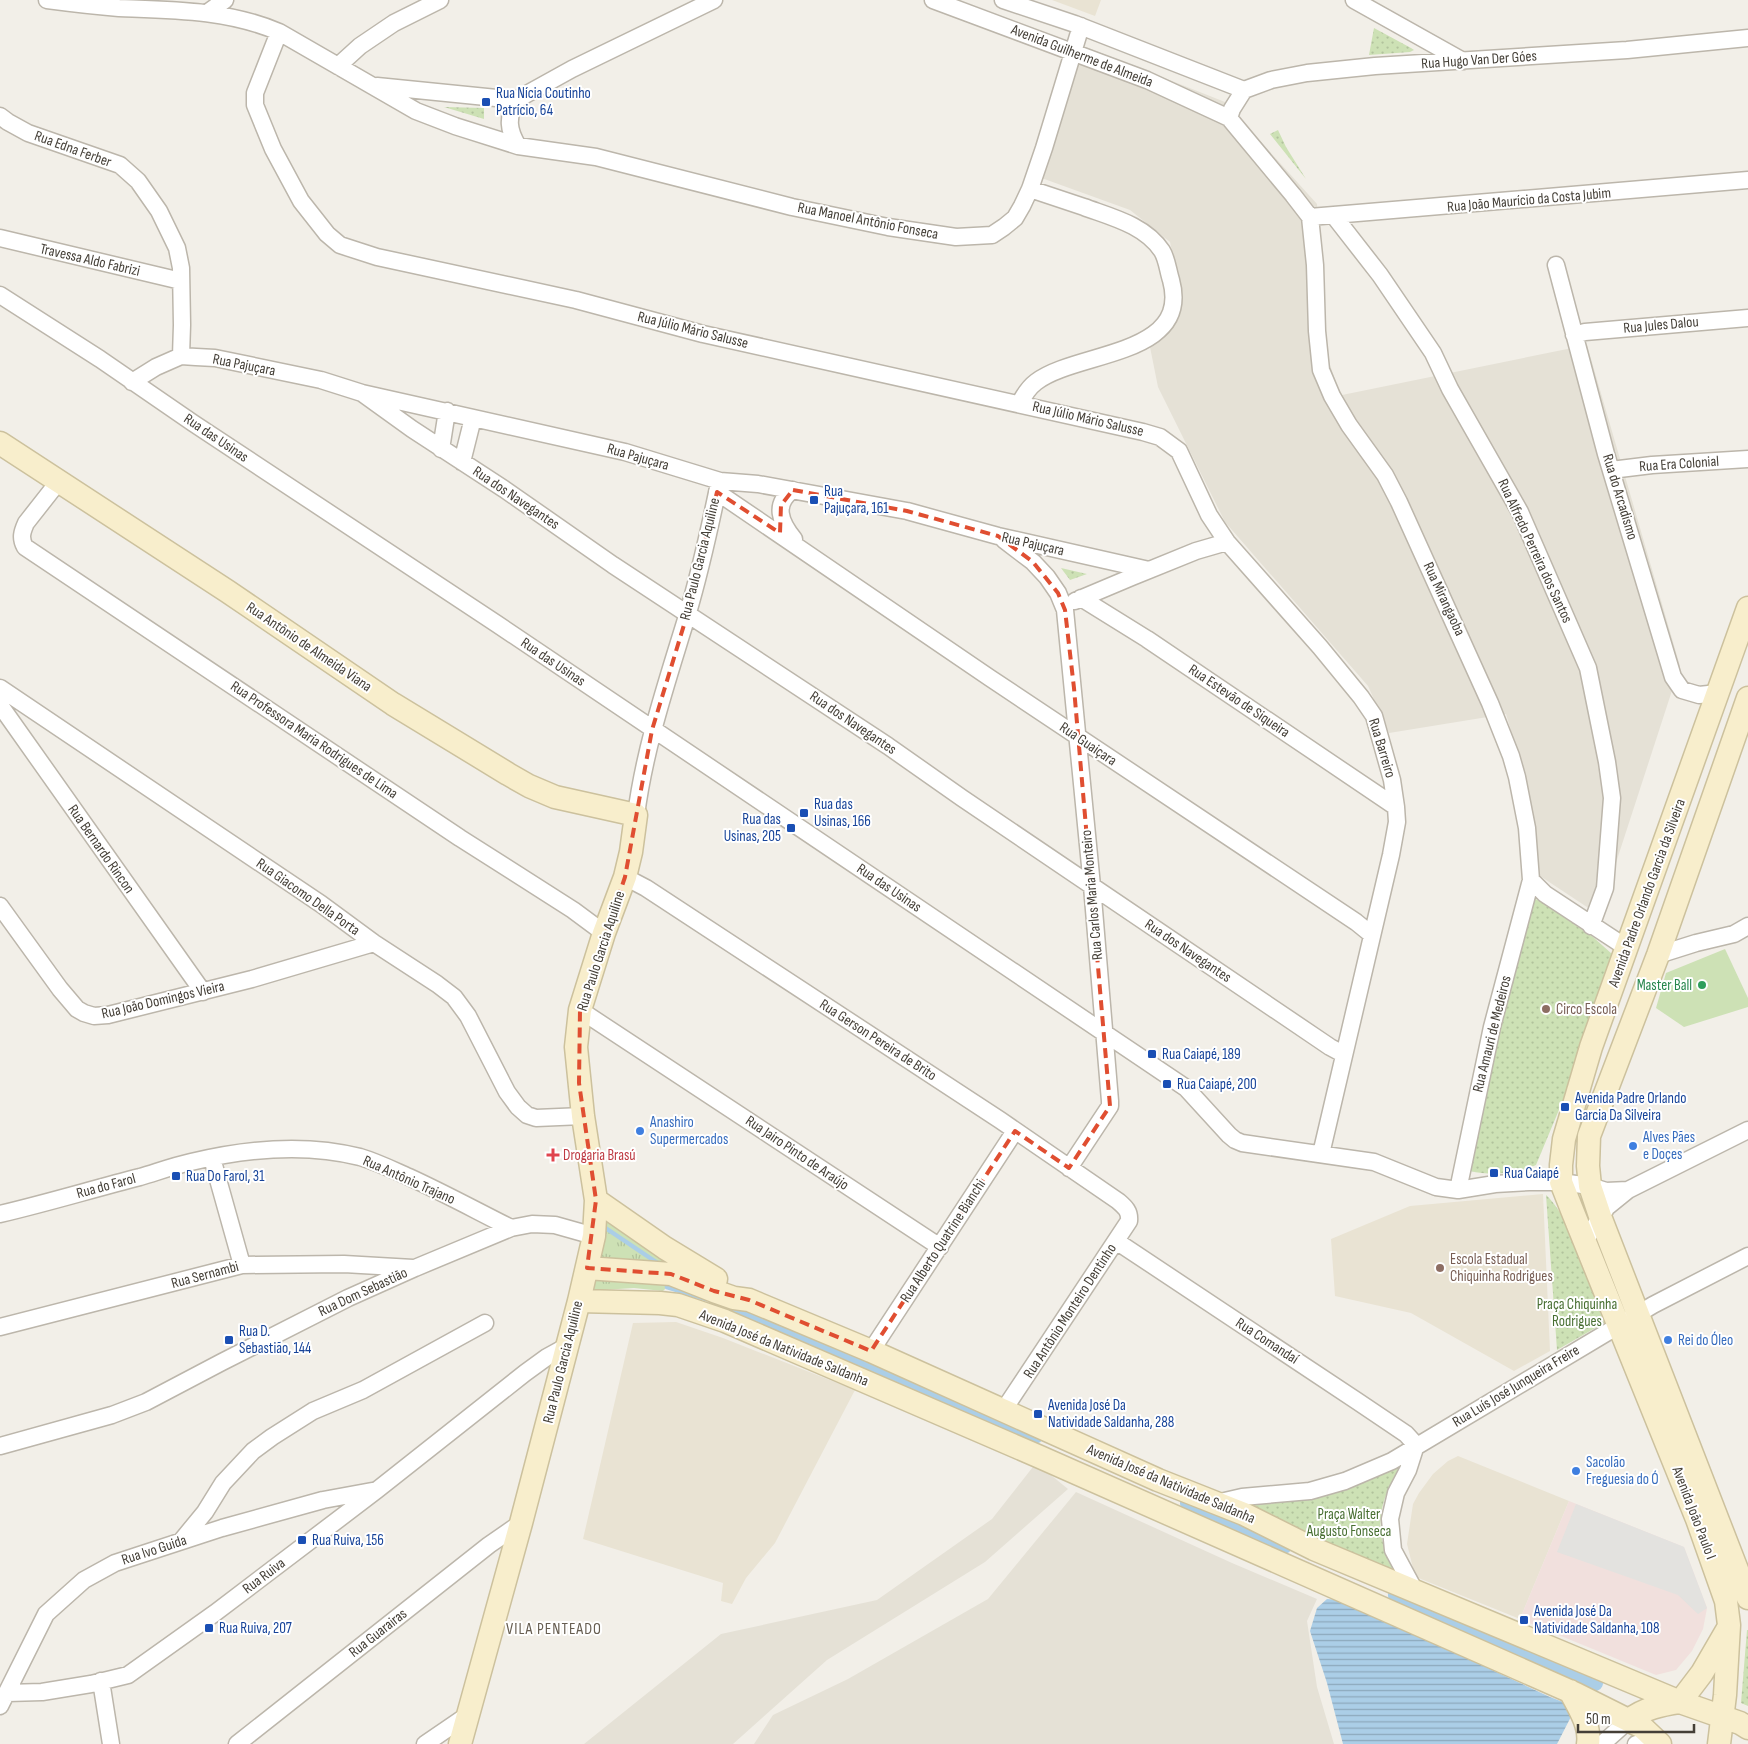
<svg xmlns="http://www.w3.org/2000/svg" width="1748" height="1744" viewBox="0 0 1748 1744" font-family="'Sofia Sans Condensed',sans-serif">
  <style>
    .residential { fill: #e5e1d6 }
    .education { fill: #e9e3d3 }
    .medical { fill: #f1e0dd }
    .grass { fill: url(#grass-tufts) }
    .park { fill: url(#park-dots) }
    .pitch { fill: #cde1b5 }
    .parking { fill: #e3e2df }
    .water { fill: url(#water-rules) }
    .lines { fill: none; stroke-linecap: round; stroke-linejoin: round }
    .stream { stroke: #abcee7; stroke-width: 4.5 }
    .canal { stroke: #abcee7; stroke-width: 16 }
    .street-casing { stroke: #bcb6ab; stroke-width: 19 }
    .secondary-casing { stroke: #ccc19d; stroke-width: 25 }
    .street { stroke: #fff; stroke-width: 16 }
    .secondary { stroke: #f8eecc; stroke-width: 22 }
    .marked { fill: none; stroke: #e04e31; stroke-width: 4; stroke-dasharray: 10 6; stroke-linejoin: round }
    .transit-dot { fill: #1a4fb4; stroke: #fff; stroke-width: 2 }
    .leisure-dot { fill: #2e9e5b; stroke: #fff; stroke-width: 2 }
    .education-dot { fill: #8d6e63; stroke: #fff; stroke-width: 2 }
    .shop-dot { fill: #3f7fe0; stroke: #fff; stroke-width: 2 }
    .health-dot { fill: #e0444e; stroke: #fff; stroke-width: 2 }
    .labels { text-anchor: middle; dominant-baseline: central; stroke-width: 4; stroke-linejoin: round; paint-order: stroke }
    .street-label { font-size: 15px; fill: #443f37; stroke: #fff }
    .transit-label { font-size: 15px; fill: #164399; stroke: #fff; text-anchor: start }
    .leisure-label { font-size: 15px; fill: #27864d; stroke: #fff; text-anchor: end }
    .education-label { font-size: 15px; fill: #785e54; stroke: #fff; text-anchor: start }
    .shop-label { font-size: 15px; fill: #366cbe; stroke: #fff; text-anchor: start }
    .health-label { font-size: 15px; fill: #be3a42; stroke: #fff; text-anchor: start }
    .park-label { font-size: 15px; fill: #486f32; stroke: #fff }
    .neighbourhood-label { font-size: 16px; letter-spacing: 1px; fill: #665d50; stroke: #fff }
  </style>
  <defs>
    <pattern id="grass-tufts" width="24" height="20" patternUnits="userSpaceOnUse" patternTransform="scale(1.25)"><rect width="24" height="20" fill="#cde1b5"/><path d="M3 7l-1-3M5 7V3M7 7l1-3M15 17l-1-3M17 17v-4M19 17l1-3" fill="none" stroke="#b1c29c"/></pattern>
    <pattern id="park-dots" width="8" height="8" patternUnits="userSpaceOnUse" patternTransform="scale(1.25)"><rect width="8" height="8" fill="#cde1b5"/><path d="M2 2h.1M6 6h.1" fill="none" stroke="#b1c29c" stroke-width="1.8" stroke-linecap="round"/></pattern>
    <pattern id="water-rules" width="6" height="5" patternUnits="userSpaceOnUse" patternTransform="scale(1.25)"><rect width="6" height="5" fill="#abcee7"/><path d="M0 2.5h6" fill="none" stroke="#8da9bc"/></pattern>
  </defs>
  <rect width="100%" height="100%" fill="#f2efe8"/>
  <path class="residential" d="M1081 45 1225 102 1317 204 1324 348 1338 388 1342 395 1587 345 1680 666 1599 915 1534 872 1527 784 1506 714 1389 733 1368 686 1225 522 1158 387 1147 332 1181 292 1170 242 1130 210 1036 176Z
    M1036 1463 1068 1489 985 1562 827 1660 733 1744H584L721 1634 877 1600 992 1519Z
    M1076 1492 1232 1563 1317 1599 1307 1621 1317 1687 1334 1744H754L773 1715 848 1679 988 1599Z"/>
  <path class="education" d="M1052 0H1101L1095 16Z
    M1543 1194 1550 1351 1514 1371 1411 1313 1335 1296 1331 1239 1410 1206Z
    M676 1322 723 1338 855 1390 775 1543 746 1578 732 1604 721 1601 723 1583 583 1539 633 1323Z
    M1458 1456 1569 1501 1520 1619 1416 1577 1414 1572 1407 1544 1413 1504 1419 1493 1433 1474 1448 1461Z"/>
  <path class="medical" d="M1569 1501 1684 1547 1707 1608 1703 1629 1692 1651 1676 1670 1656 1675 1520 1619Z"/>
  <path class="grass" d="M600 1218 677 1264 665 1274 667 1287 663 1291 634 1288 586 1291Z"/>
  <path class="park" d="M1374 28 1411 48 1414 50 1410 52 1369 55Z
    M444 107 484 108V119Z
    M1278 130 1286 147 1306 179 1270 134Z
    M1061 568 1087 574 1070 580Z
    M1531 897 1540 901 1593 937 1612 954 1566 1093 1536 1165C1516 1174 1492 1176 1470 1171L1475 1102Z
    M1546 1195C1573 1220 1591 1287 1604 1323L1557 1350Z
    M1401 1465C1387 1489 1375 1513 1383 1543 1386 1555 1395 1567 1400 1579L1247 1505C1282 1503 1318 1500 1351 1487 1368 1481 1384 1472 1401 1465Z
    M1747 1630H1748V1706L1741 1703Z"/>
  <path class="pitch" d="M1725 949 1748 998V1007L1684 1027 1656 1008 1666 973Z"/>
  <path class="parking" d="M1576 1504 1684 1547 1707 1608 1698 1614 1678 1595 1557 1552Z"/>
  <path class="water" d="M1327 1599 1341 1600 1550 1697 1576 1707 1557 1744H1343L1327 1683 1310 1631 1317 1608Z"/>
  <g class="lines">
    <path class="stream" d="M604 1227 659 1264
      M667 1287 706 1299
      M727 1306 743 1317"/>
    <path class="canal" d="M743 1317 1035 1436
      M1188 1503 1284 1546
      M1396 1595 1595 1683"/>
    <g class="street-casing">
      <path id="street" d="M47 0C70 3 95 6 119 8 173 10 228 10 279 32L416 111 455 126 518 146 596 157 792 207 888 227 956 237 992 235 1004 227 1015 218 1022 206 1030 189 1044 148 1081 26
        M933 0 1147 80 1229 118 1293 195 1310 217 1315 265 1317 331 1321 370 1332 396 1349 425 1385 475 1399 502 1490 703 1511 756 1517 777 1527 828 1531 880 1545 894 1627 948
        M1003 0 1075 24 1244 90
        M1354 0 1463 61
        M207 13 225 0
        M279 32 255 93V105L273 149 301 201 327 234 340 245 377 257 576 300 703 334 1143 432 1160 437 1179 451 1209 515 1227 542 1320 647 1361 697 1374 716 1392 780 1396 807 1397 822 1391 855 1321 1154
        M338 66 360 46 394 23 440 0
        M377 86 516 100
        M516 100 572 69 714 0
        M516 100C507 118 508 130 518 146
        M0 116 8 122 28 133 120 165 138 181 159 211 177 248 181 268 182 325 181 356
        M1229 118 1232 109 1244 90 1271 80 1307 73 1375 66 1627 50 1748 38
        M1334 216 1380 275 1433 353 1450 389 1520 512 1588 668 1607 762 1612 798 1605 888 1591 926
        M1310 217 1748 180
        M0 238 181 281
        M1556 265 1606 454 1673 677 1682 690 1699 695 1718 693
        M0 295 100 359 193 423 497 624 1186 1088 1229 1135 1235 1140 1242 1143 1374 1162 1436 1187 1458 1190 1495 1184 1529 1182H1561L1590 1186 1606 1191 1628 1190
        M1574 335 1585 332 1748 318
        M132 382 156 367 181 356 196 357 215 358 321 380 362 393 625 452 720 481 758 484 907 511 998 536 1149 570
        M362 393 412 429 504 489 613 565 888 746 962 798 1330 1047 1343 1054
        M1020 403C1024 395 1028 388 1036 382 1076 351 1192 357 1171 280 1168 271 1167 259 1162 251 1145 225 1111 217 1084 207 1066 201 1048 195 1030 189
        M441 449 447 411
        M462 462 473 418
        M1611 470 1652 465 1748 459
        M59 481 26 523C22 532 20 538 25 547L460 838 573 910 604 933
        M793 490C773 504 780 522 794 539
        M717 492 990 678 1356 922 1372 935
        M1004 540 1033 562 1047 577 1058 593 1065 610 1092 886 1110 1101V1106L1069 1168
        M1081 598 1147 639 1396 807
        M1075 601 1132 577 1196 551 1227 542
        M0 688 321 904 374 943 437 984 454 997 468 1016 507 1092 518 1107 527 1115 536 1118 583 1116
        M0 705 203 992
        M636 815C645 746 667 682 687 616 700 572 710 527 719 483
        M625 877 646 888 1000 1120 1118 1201C1125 1207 1130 1211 1129 1221L1003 1411
        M0 906 60 989 77 1009 84 1013 94 1016 108 1015 252 979 374 943
        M1658 955 1696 943 1734 934 1748 926
        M580 1010 940 1247
        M212 1158 242 1265
        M1458 1190 1492 1027 1531 880
        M0 1214C47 1203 93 1189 140 1177 157 1172 173 1166 191 1162 245 1149 305 1143 360 1157 377 1162 393 1170 409 1177 444 1193 477 1211 511 1228
        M1116 1241 1357 1401 1406 1434 1416 1445
        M1585 1241 1607 1207 1628 1190 1748 1130
        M0 1327 242 1265 344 1264 413 1268
        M871 1351 1015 1131
        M0 1446 112 1415 146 1402 222 1362 348 1298 415 1268 511 1228 532 1224 555 1225 594 1236
        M1216 1503 1242 1497 1310 1491 1345 1481 1392 1461 1653 1305 1748 1256
        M182 1540 205 1512 223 1483 253 1451 272 1437 313 1411 363 1390 485 1323
        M1415 1591 1393 1550 1390 1519 1396 1493 1408 1470 1416 1445
        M101 1681 111 1744
        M7 1693 42 1692 91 1684 128 1675 215 1613 377 1490 525 1373 547 1357 567 1346
        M0 1706 46 1614 84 1580 115 1563 222 1528 323 1500 372 1491
        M237 1744 489 1545 521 1523
        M425 1744 466 1716
        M1602 1744 1629 1720
        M1636 1744 1657 1740"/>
    </g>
    <g class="secondary-casing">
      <path id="secondary" d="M0 443 227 591 393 704 508 774 529 786 555 797 636 815 631 852 625 877 604 933 580 1010 576 1047 583 1116 596 1200 594 1236 579 1301 521 1523 460 1744
        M1748 698 1658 955 1589 1136 1588 1166 1590 1186 1601 1219 1748 1598
        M596 1200 665 1248 716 1279
        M587 1268 671 1274 714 1291 734 1298 749 1300 871 1351 1158 1480 1244 1514 1314 1549 1680 1702 1740 1723 1748 1728
        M579 1301 660 1303 678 1305 725 1321 1040 1457 1576 1694 1642 1727 1660 1744
        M1570 1691C1578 1706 1591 1726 1588 1744
        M1629 1720C1645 1708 1661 1705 1680 1702L1702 1673 1727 1630
        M1719 1744 1725 1695 1729 1625 1726 1601 1697 1519 1572 1210 1561 1182V1165L1564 1139 1591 1047 1748 608"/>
    </g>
    <use href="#street" class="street"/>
    <use href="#secondary" class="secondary"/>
  </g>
  <path class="marked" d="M793 490 907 511 998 536 1033 562 1058 593 1065 610 1074 688 1110 1106 1069 1168 1015 1131 871 1351 749 1300 714 1291 671 1274 587 1268 596 1200 579 1083 580 1010 625 877 652 730 687 615 717 492 780 533 781 505Z"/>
  <g class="transit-dot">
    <rect x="481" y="97" width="10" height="10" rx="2.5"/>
    <rect x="809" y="495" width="10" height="10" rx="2.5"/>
    <rect x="799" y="808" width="10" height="10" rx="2.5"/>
    <rect x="786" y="823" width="10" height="10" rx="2.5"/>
    <rect x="1147" y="1049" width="10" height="10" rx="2.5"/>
    <rect x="1162" y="1079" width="10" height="10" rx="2.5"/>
    <rect x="1560" y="1102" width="10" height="10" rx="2.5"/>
    <rect x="1489" y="1168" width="10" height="10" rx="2.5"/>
    <rect x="171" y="1171" width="10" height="10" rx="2.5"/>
    <rect x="224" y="1335" width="10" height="10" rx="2.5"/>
    <rect x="1033" y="1409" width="10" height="10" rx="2.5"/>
    <rect x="297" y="1535" width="10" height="10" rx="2.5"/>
    <rect x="1519" y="1615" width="10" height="10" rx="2.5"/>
    <rect x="204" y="1623" width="10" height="10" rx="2.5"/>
  </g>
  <circle class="leisure-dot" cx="1702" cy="985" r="5"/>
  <g class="education-dot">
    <circle cx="1546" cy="1009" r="5"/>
    <circle cx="1440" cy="1268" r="5"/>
  </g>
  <g class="shop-dot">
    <circle cx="640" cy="1131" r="5"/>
    <circle cx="1633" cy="1146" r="5"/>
    <circle cx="1668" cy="1340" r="5"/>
    <circle cx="1576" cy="1471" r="5"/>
  </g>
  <path class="health-dot" d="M550.5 1147.5h5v5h5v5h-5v5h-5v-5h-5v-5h5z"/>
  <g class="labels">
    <g class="street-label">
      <text transform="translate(1082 56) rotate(21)">Avenida Guilherme de Almeida</text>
      <text transform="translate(1479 60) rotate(-4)">Rua Hugo Van Der Góes</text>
      <text transform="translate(73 149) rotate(20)">Rua Edna Ferber</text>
      <text transform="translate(1529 200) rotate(-5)">Rua João Maurício da Costa Jubim</text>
      <text transform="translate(868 221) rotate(11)">Rua Manoel Antônio Fonseca</text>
      <text transform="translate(90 260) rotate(13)">Travessa Aldo Fabrizi</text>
      <text transform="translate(1661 325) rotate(-5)">Rua Jules Dalou</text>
      <text transform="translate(693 330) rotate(14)">Rua Júlio Mário Salusse</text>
      <text transform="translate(244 365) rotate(11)">Rua Pajuçara</text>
      <text transform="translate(1088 419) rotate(13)">Rua Júlio Mário Salusse</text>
      <text transform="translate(216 438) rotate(34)">Rua das Usinas</text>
      <text transform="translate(638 457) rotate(16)">Rua Pajuçara</text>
      <text transform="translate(1679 464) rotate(-4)">Rua Era Colonial</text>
      <text transform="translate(1620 497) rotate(73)">Rua do Arcadismo</text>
      <text transform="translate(516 498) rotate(34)">Rua dos Navegantes</text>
      <text transform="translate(1033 544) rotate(13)">Rua Pajuçara</text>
      <text transform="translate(1535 551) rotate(65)">Rua Alfredo Perreira dos Santos</text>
      <text transform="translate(700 559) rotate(-76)">Rua Paulo Garcia Aquiline</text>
      <text transform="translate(1444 599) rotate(65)">Rua Mirangaoba</text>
      <text transform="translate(309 647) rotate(34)">Rua Antônio de Almeida Viana</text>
      <text transform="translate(553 662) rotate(34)">Rua das Usinas</text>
      <text transform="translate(1239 701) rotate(34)">Rua Estevão de Siqueira</text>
      <text transform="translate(853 723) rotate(34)">Rua dos Navegantes</text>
      <text transform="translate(314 740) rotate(34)">Rua Professora Maria Rodrigues de Lima</text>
      <text transform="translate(1088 744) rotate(34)">Rua Guaiçara</text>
      <text transform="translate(1382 748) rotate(73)">Rua Barreiro</text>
      <text transform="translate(101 849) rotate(55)">Rua Bernardo Rincon</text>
      <text transform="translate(889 888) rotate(34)">Rua das Usinas</text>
      <text transform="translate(1647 893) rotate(-70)">Avenida Padre Orlando Garcia da Silveira</text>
      <text transform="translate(1092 895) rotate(-95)">Rua Carlos Maria Monteiro</text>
      <text transform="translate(308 897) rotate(35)">Rua Giacomo Della Porta</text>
      <text transform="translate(601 951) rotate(-72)">Rua Paulo Garcia Aquiline</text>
      <text transform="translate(1188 951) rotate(34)">Rua dos Navegantes</text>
      <text transform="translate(163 1000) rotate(-13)">Rua João Domingos Vieira</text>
      <text transform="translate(1492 1034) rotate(-76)">Rua Amauri de Medeiros</text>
      <text transform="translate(878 1040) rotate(33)">Rua Gerson Pereira de Brito</text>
      <text transform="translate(797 1153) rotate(34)">Rua Jairo Pinto de Araújo</text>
      <text transform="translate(409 1180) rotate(24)">Rua Antônio Trajano</text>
      <text transform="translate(106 1186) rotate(-15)">Rua do Farol</text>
      <text transform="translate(943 1241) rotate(-57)">Rua Alberto Quatrine Bianchi</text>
      <text transform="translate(205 1275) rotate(-15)">Rua Sernambi</text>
      <text transform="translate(363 1292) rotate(-25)">Rua Dom Sebastião</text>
      <text transform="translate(1070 1311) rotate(-57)">Rua Antônio Monteiro Dentinho</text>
      <text transform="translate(1267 1341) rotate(33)">Rua Comandaí</text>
      <text transform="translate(784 1348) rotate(22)">Avenida José da Natividade Saldanha</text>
      <text transform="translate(563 1362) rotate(-76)">Rua Paulo Garcia Aquiline</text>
      <text transform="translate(1516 1386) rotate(-31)">Rua Luís José Junqueira Freire</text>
      <text transform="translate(1171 1484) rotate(23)">Avenida José da Natividade Saldanha</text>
      <text transform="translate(1694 1513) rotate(69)">Avenida João Paulo I</text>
      <text transform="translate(154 1550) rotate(-18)">Rua Ivo Guida</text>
      <text transform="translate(264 1576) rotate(-37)">Rua Ruiva</text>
      <text transform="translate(378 1633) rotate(-38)">Rua Guarairas</text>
    </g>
    <g class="transit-label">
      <text x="496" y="93">Rua Nícia Coutinho<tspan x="496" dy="17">Patrício, 64</tspan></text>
      <text x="824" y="491">Rua<tspan x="824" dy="17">Pajuçara, 161</tspan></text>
      <text x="814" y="804">Rua das<tspan x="814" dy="17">Usinas, 166</tspan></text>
      <text x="781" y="819" text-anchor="end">Rua das<tspan x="781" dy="17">Usinas, 205</tspan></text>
      <text x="1162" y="1054">Rua Caiapé, 189</text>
      <text x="1177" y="1084">Rua Caiapé, 200</text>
      <text x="1575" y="1098">Avenida Padre Orlando<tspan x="1575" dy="17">Garcia Da Silveira</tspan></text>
      <text x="1504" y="1173">Rua Caiapé</text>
      <text x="186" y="1176">Rua Do Farol, 31</text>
      <text x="239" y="1331">Rua D.<tspan x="239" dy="17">Sebastião, 144</tspan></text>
      <text x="1048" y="1405">Avenida José Da<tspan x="1048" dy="17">Natividade Saldanha, 288</tspan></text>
      <text x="312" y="1540">Rua Ruiva, 156</text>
      <text x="1534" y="1611">Avenida José Da<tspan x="1534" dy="17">Natividade Saldanha, 108</tspan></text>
      <text x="219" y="1628">Rua Ruiva, 207</text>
    </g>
    <g class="leisure-label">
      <text x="1692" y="985">Master Ball</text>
    </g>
    <g class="education-label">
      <text x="1556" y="1009">Circo Escola</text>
      <text x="1450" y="1259">Escola Estadual<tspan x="1450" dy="17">Chiquinha Rodrigues</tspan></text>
    </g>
    <g class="shop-label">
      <text x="650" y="1122">Anashiro<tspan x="650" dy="17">Supermercados</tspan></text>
      <text x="1643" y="1137">Alves Pães<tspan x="1643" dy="17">e Doçes</tspan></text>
      <text x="1678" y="1340">Rei do Óleo</text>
      <text x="1586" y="1462">Sacolão<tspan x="1586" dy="17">Freguesia do Ó</tspan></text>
    </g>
    <g class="health-label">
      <text x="563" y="1155">Drogaria Brasú</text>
    </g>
    <g class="park-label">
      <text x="1577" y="1304">Praça Chiquinha<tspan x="1577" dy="17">Rodrigues</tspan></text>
      <text x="1349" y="1514">Praça Walter<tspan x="1349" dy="17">Augusto Fonseca</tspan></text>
    </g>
    <g class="neighbourhood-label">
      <text x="554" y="1629">VILA PENTEADO</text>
    </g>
  </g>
  <path d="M1578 1724v8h116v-8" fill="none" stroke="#443f37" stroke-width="2.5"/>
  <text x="1586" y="1724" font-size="15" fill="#443f37" stroke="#ffffff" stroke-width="4" paint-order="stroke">50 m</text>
</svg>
